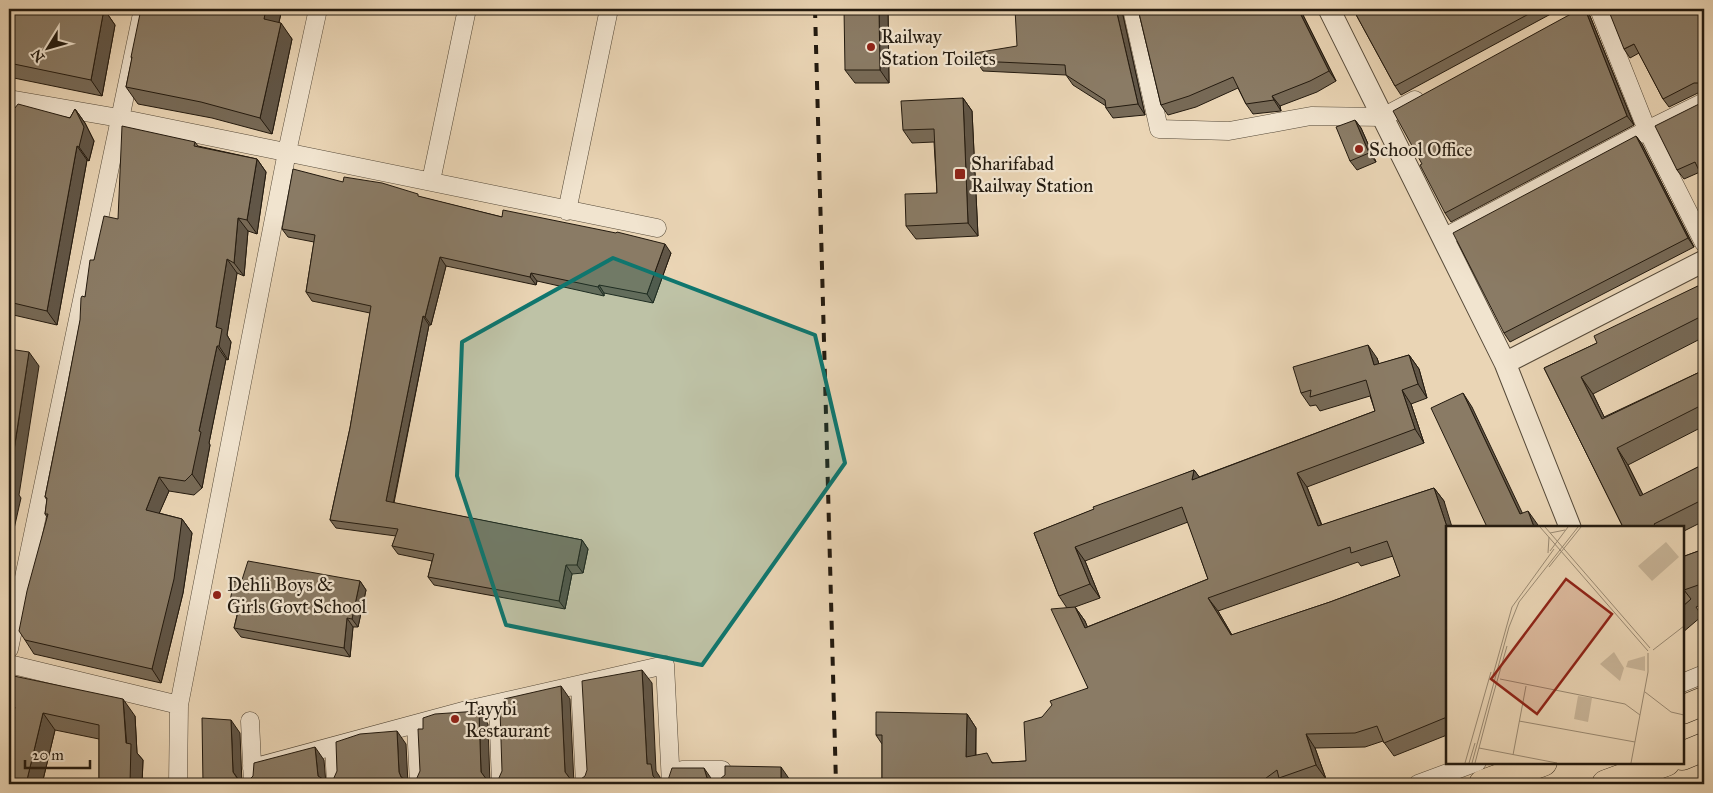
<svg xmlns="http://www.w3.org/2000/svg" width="1713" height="793" viewBox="0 0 1713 793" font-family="'IM FELL Great Primer',serif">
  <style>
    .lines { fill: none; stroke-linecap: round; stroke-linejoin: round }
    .minor-casing { stroke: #554938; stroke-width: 19 }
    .tertiary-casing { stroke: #554938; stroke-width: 23 }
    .trunk-casing { stroke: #231a0f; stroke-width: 29 }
    .minor { stroke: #f1e4cf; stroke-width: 18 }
    .tertiary { stroke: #f1e4cf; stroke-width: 21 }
    .trunk { stroke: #ead5b5; stroke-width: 28 }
    .rail { stroke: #231a0f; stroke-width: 4; stroke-dasharray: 9 9; stroke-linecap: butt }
    .wall { fill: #776a57; stroke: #231a0f; fill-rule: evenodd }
    .shaded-wall { fill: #615647; stroke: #231a0f }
    .building { fill: #8a7b65; stroke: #231a0f; fill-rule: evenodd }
    .marked { fill: #0f766e; fill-opacity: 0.2; stroke: #0f766e; stroke-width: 4; stroke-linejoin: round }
    .poi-dot { fill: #8f2418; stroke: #f1e4cf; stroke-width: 2 }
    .labels { text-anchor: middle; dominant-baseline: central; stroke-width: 4.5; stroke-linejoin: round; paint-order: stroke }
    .poi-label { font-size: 19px; fill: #231a0f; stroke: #f1e4cf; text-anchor: start }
    .inset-road { fill: none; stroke: #9a8a73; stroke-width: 1 }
    .view { fill: #8f2418; fill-opacity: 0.15; stroke: #8f2418; stroke-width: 2.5 }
    .inset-edge { fill: none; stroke: #231a0f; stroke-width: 2.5 }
  </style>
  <rect width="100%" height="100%" fill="#ead5b5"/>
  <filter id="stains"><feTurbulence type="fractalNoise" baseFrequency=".004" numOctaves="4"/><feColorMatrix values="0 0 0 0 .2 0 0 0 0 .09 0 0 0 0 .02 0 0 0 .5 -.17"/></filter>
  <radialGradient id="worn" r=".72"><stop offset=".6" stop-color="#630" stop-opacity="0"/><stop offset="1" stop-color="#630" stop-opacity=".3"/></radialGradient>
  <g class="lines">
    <g class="minor-casing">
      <path id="minor" d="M1132 9 1159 129 1229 131 1311 116 1383 117 1415 100
        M1599 9 1647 130 1704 243
        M9 99 119 118 657 228
        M431 181 467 9
        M567 211 609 9
        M1443 238 1647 130 1704 102
        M9 649 143 9
        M9 664 179 705
        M1682 683 1704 674
        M580 685 585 784
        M498 703 501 784
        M250 721 253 784
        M416 724 419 784
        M334 746 336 784
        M252 768 467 710 665 665 671 784
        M682 770H722L724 784
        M178 784 179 705 287 152 318 9
        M1418 784 1477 762"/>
    </g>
    <g class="tertiary-casing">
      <path id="tertiary" d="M1329 9 1505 363 1570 527
        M1505 363 1704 261"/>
    </g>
    <g class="trunk-casing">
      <path id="trunk" d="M1682 710 1704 701
        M1682 756 1704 747
        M1483 784 1543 762
        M1606 784 1666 762"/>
    </g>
    <use href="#minor" class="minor"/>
    <use href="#tertiary" class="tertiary"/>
    <use href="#trunk" class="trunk"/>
    <path class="rail" d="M815 9 836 784"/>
  </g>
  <path class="wall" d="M9 9H104L115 25 102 96 9 77Z
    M282 9 279 22 292 39 272 134 212 118 138 104 126 87 132 59 131 57Z
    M1138 9H1300L1336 81 1317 92 1280 106 1281 111 1253 114 1246 104 1238 88 1196 107 1168 115 1161 105Z
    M1353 9H1560L1401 95 1395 86Z
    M1580 9H1585L1590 16 1634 125 1451 222 1445 213Z
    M1704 9V92H1700L1669 107 1663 99 1639 53 1630 58 1624 49Z
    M888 10 889 83H855L845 70Z
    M1122 11 1145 115 1113 118 1106 108V106L1073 85 1066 75 983 71 976 61Z
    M963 98 972 111 978 236 916 239 906 226 937 193 934 142 912 143 903 130Z
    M1703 102 1700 172 1684 179 1677 170Z
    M9 106 70 118 75 109 85 123 94 141 89 161 87 160 57 325 9 314Z
    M1355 120 1361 128 1376 162 1357 170 1350 161Z
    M1636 136 1642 144 1694 247 1510 342 1504 333Z
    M195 142 198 146 257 159 266 172 257 234 248 231 244 276 237 273 227 335 231 342 228 360 226 359 209 443 210 445 202 488 194 495 169 491 159 513 182 519 192 533 183 593 161 683 34 654 25 640 47 517 45 514 47 500 45 497 67 388 85 297 94 260 118 219Z
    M343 182 420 197 502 217 671 253 653 303 604 293V296L537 281 536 285 446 266 431 325H429L394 503 582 540 588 549 583 573 572 574 565 609 434 585 428 577 432 561 398 554 392 546 396 536 336 528 330 520 350 428 370 313 312 301 306 292 314 242 288 237 282 229Z
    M1704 283V337L1593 394 1604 417 1704 370V426L1628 465 1643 495 1704 464V521L1682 532V527H1623L1544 368 1597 343Z
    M1409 355 1419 369 1427 398 1411 404 1424 443 1307 487 1322 525 1434 488 1444 501 1447 527V735L1394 756 1383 741 1365 747 1315 748 1326 779 1310 784H882V744L876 735 967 714 976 728V755L994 763 1026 761 1042 717 1088 688 1067 608 1059 596 1034 533 1194 470 1199 477 1375 411 1370 396 1320 411 1316 405 1310 406 1301 393 1377 358 1379 364ZM1188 522 1208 579 1087 627 1085 621 1075 607 1100 598 1085 561ZM1393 556 1400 576 1330 602 1232 635 1218 611 1358 562 1361 566Z
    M1704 549V604L1696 607 1702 616 1682 633V557Z
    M360 581 366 590 358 627H353L350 657 241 637 234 628 238 611 230 601 241 583Z
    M9 675 135 716 137 753 143 760 142 784H99V739L55 730 42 784H9L12 721H9Z"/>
  <path class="shaded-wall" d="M104 9 115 25 102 96 91 80Z
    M266 9H282L276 35 264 19Z
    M879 9H887L888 10 889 83 880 70Z
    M1116 9H1122V11L1145 115 1138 104Z
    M1298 9H1300L1336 81 1329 71Z
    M1585 9 1590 16 1634 125 1627 116Z
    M281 23 292 39 272 134 260 118Z
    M1272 96 1280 106 1281 111 1274 100Z
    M963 98 972 111 978 236 968 223Z
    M75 109 85 123 94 141 89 161 79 147Z
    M1355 120 1361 128 1376 162 1369 153Z
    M1636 136 1642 144 1694 247 1688 238Z
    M77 146 87 160 57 325 47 311Z
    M257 159 266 172 257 234 247 220Z
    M238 218 248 231 244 276 234 263Z
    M665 244 671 253 653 303 647 294Z
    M440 257 446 266 431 325 425 317Z
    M227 259 237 273 227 335 231 342 228 360 219 346 216 327Z
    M531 273 537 281 536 285 530 277Z
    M599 285 604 293V296L598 287Z
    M423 316 429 325 392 510 386 501Z
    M1368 345 1377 358 1384 379 1374 365Z
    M217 346 226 359 209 443 210 445 202 488 192 474 199 431Z
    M29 352 39 366 19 495 21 498 9 551V484Z
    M1409 355 1419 369 1427 398 1418 384Z
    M1581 377 1593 394 1613 435 1602 419Z
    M1402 390 1411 404 1424 443 1415 429Z
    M1463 393 1472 407 1529 527 1520 514Z
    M1617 448 1628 465 1652 513 1640 496Z
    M1194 470 1204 483 1192 480Z
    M1297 473 1307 487 1327 540 1318 526Z
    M159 477 169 491 155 523 146 510Z
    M1434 488 1444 501 1452 527H1447Z
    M1528 511 1538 525V527H1534Z
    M182 519 192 533 183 593 161 683 152 669Z
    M582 540 588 549 583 573 577 565Z
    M1075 547 1085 561 1100 598 1090 584Z
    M566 565 572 574 565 609 559 601Z
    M360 581 366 590 358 627 352 619Z
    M1208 598 1218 611 1240 649 1231 635Z
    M1075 607 1085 621 1094 642 1085 628Z
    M347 618 353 627 350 657 344 648Z
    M642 670 652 683 656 771 660 777 661 784 653 776 647 764Z
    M561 686 570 699 574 784 565 772Z
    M123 699 135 716 137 753 143 760 142 784H130Z
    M479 711 488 724 490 784H489L481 772Z
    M43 713 55 730 42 784H26Z
    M967 714 976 728 975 771 966 757Z
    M231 720 240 733 242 784 233 772Z
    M397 731 406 744 408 784 401 777 399 772Z
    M1306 734 1315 748 1326 779 1316 765Z
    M315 747 324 760 326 784 318 776Z
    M781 767 790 780V784H781Z
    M704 768 713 781 707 778Z"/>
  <path class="building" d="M9 9H104L91 80 9 63Z
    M141 9H266L264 19 281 23 260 118 201 102 126 87 132 57H131Z
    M844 9H879L880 70H845Z
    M1015 9H1116L1138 104 1106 108 1105 100 1066 75 1065 65 976 61 975 53 1017 46Z
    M1138 9H1298L1329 71 1310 81 1272 96 1274 100 1246 104 1233 77 1189 96 1161 105Z
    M1353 9H1538L1395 86Z
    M1580 9H1585L1627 116 1445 213 1420 165 1422 164 1393 111Z
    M1608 9H1704V86L1699 83H1694L1663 99 1634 44 1624 49Z
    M963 98 968 223 906 226 905 194 937 193 934 129 903 130 901 101Z
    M1704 100V181L1695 162 1677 170 1655 126 1703 102Z
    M18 104 70 118 75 109 84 127 79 147 77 146 47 311 9 302V106L15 108Z
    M1355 120 1369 153 1350 161 1336 127Z
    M122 126 195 142 194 146 257 159 247 220 238 218 234 263 227 259 216 327 222 329 219 346H217L199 431 201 432 192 474 185 481 159 477 146 510 182 519 174 579 152 669 25 640 19 631 27 591 48 514H45L47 498 45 497 67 388 80 320 81 298 82 296 85 297 90 260H94L104 216 118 219Z
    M1636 136 1688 238 1504 333 1453 233Z
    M293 169 343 182 344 177 382 183 418 194V196L502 217 503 210 616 233 617 232 665 244 647 294 599 285 598 287 531 273 530 277 440 257 425 317 423 316 386 501 582 540 577 565H566L559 601 428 577 434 554 392 546 398 529 330 520 350 428 371 306 306 292 315 235 282 229Z
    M1704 283V315L1581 377 1602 419 1704 370V404L1617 448 1640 496 1704 464V499L1654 524 1656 527H1623L1544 368 1597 343 1594 336Z
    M1368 345 1374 365 1409 355 1418 384 1402 390 1415 429 1297 473 1318 526 1434 488 1447 527V717L1384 743 1377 726 1355 733 1306 734 1316 765 1279 778 1277 770 1258 784H882V735H876V712L967 714 966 757 987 753 992 763 1026 761 1024 722 1042 717 1052 705 1050 701 1088 688 1051 609 1075 607 1085 628 1208 579 1182 507 1075 547 1090 584 1059 596 1034 533 1094 509 1093 507 1194 470 1192 480 1375 411 1366 380 1310 397 1311 390 1301 393 1293 367ZM1387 541 1400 576 1330 602 1231 635 1208 598 1350 547 1351 553Z
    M9 349 29 352 9 482Z
    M1463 393 1520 514 1528 511 1534 527H1487L1431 408Z
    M9 484H11L9 495Z
    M1704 549V583L1684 590 1691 599 1682 607V557Z
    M248 561 360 581 352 619 347 618 344 648 234 628 239 608 230 601 234 581 241 583Z
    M642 670 647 764H651L653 776 657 780H668L672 768H704L707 778 716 782 725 775V766L781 767V784H203L202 718 231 720 233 772 239 781 249 780 253 776 254 763 315 747 318 776 328 782 333 780 337 771 336 742 360 734 397 731 399 772 401 777 410 782 416 780 420 771 418 729H423V718L435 714 479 711 481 772 487 780 493 782 498 780 502 771 500 709H504V699L561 686 565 772 571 780 577 782 585 776 587 770 582 681Z
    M9 675 123 699 126 743 131 744 130 784H99V725L43 713 26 784H9V733L15 707 9 706Z"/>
  <path class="marked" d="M613 258 815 335 845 463 702 665 506 625 457 476 462 342Z"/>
  <g class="poi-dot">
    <circle cx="871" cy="47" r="5"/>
    <circle cx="1359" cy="149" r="5"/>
    <rect x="954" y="168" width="12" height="12" rx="2.5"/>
    <circle cx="217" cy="595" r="5"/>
    <circle cx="455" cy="719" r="5"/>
  </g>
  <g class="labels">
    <g class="poi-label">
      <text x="881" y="36">Railway<tspan x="881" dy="22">Station Toilets</tspan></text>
      <text x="1369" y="149">School Office</text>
      <text x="971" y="163">Sharifabad<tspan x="971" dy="22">Railway Station</tspan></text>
      <text x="227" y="584">Dehli Boys &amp;<tspan x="227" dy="22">Girls Govt School</tspan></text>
      <text x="465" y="708">Tayybi<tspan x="465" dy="22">Restaurant</tspan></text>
    </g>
  </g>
  <g transform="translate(1446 526)">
    <rect width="238" height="238" fill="#ead5b5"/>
    <path d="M199 130V145L180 141 182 135Z" fill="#c8b599"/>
    <path d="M220 16 233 31 206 55 192 40ZM168 126 178 142 174 155 154 138ZM132 170 146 172 142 196 128 193Z" fill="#c8b599"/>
    <path class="inset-road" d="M94 1 202 125M99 1 204 122M104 7 119 4M104 25 122 1M102 27 103 11M103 41 135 1M207 124 238 100M47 149 66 81 108 23M54 153 179 178 194 189M199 166 225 186 238 189M44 180 61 120M35 181 45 146M73 195 189 216M33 222 111 237M67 229 80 160M19 237 35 181M23 237 29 217M26 237 63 101 73 76 132 1M29 237 44 180M185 237 202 146V127"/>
    <path class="view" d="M120 53 166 88 91 188 45 153Z"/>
    <rect width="238" height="238" class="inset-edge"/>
  </g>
  <rect width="1713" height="793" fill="none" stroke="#ead5b5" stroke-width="30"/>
  <rect x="10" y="10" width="1693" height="773" fill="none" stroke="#231a0f" stroke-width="2.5"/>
  <rect x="15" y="15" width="1683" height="763" fill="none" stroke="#231a0f"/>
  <g transform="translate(48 48) rotate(233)" stroke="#f1e4cf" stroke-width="4" paint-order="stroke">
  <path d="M0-4L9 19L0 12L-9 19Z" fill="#231a0f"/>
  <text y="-8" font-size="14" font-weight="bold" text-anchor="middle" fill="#231a0f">N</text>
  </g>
  <path d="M25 760v8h65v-8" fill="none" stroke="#231a0f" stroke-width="2.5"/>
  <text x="32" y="760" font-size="15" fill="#231a0f" stroke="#f1e4cf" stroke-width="4" paint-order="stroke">20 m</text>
  <rect width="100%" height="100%" filter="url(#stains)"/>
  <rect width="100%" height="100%" fill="url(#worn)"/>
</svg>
